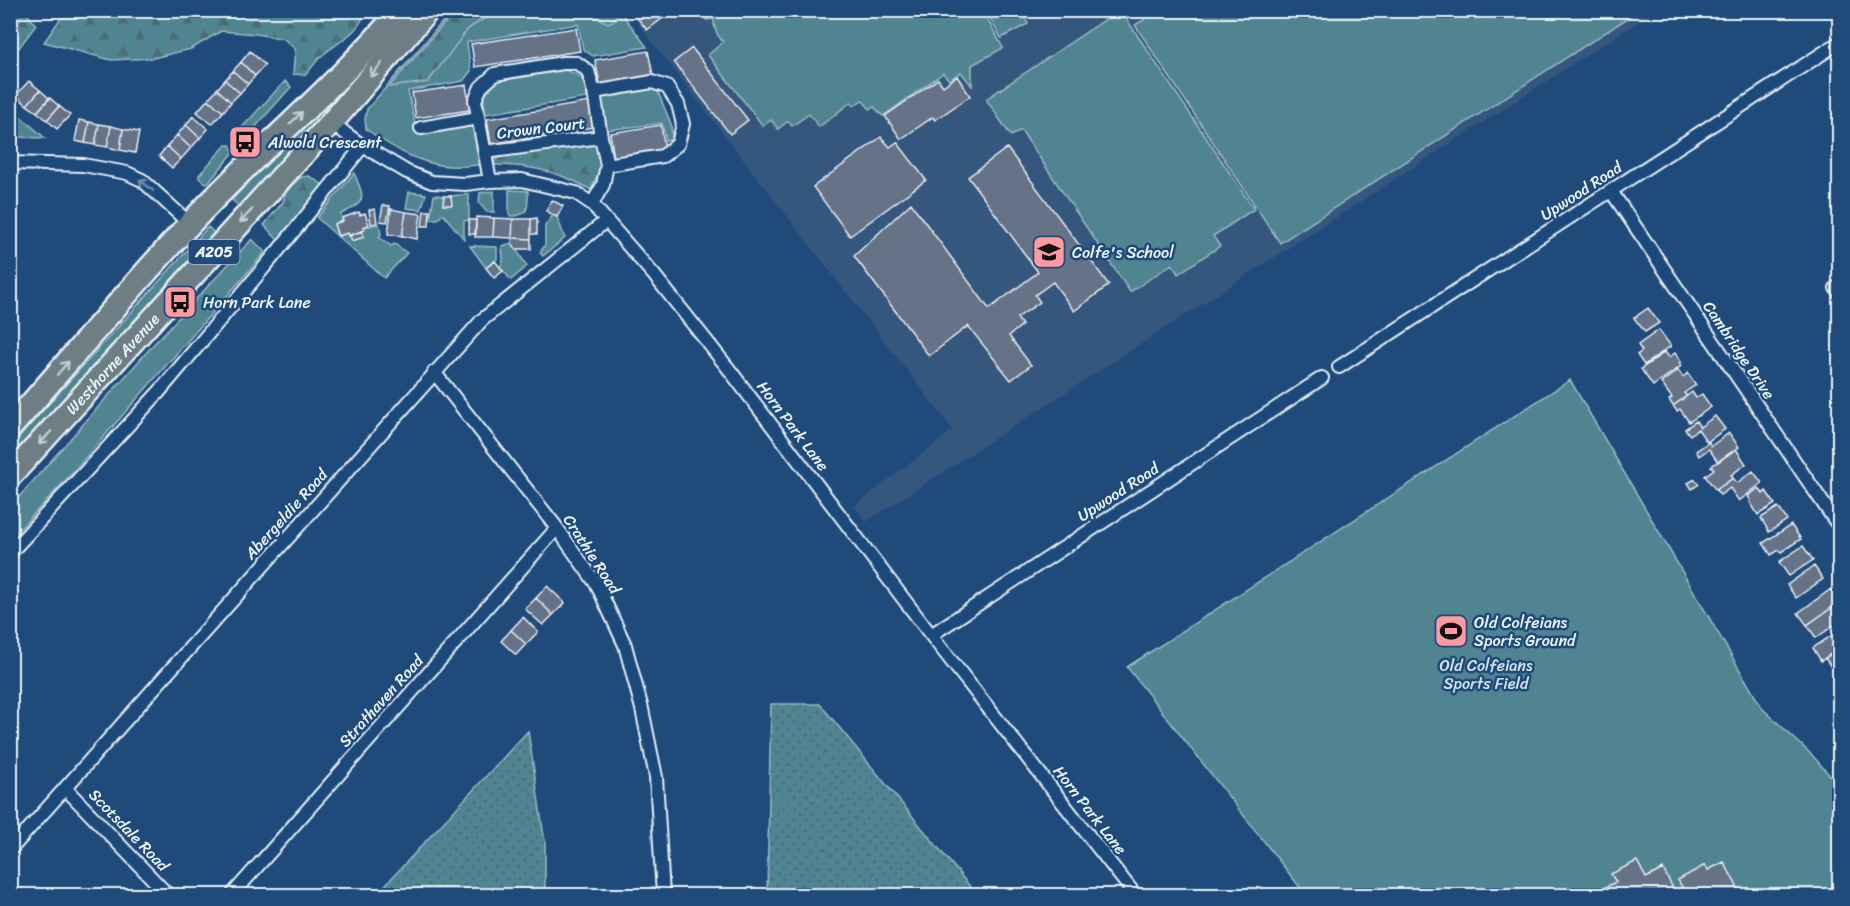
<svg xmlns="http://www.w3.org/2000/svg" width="1850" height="906" viewBox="0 0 1850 906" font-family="Sriracha,sans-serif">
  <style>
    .built { fill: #34567d }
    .green { fill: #508490; stroke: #9cbac4; stroke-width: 1.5 }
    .forest { fill: url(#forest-firs); stroke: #9cbac4; stroke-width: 1.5 }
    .garden { fill: url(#garden-dots); stroke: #9cbac4; stroke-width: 1.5 }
    .building { fill: #667285; stroke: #e8f1f8; stroke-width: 1.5 }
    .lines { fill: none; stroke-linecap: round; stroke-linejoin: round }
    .street-casing { stroke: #e8f1f8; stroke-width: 16 }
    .highway-casing { stroke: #e8f1f8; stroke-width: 27 }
    .street { stroke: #1f4a7a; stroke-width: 12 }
    .highway { stroke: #6d7e84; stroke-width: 22 }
    .oneway { stroke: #c3ced5 }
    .oneway2 { stroke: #6f8dac }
    .labels { text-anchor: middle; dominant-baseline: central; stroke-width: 5; stroke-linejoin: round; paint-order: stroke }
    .shield { fill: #1f4a7a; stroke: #acbfd2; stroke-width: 1.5 }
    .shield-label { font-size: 15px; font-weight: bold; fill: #e8f1f8 }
    .street-label { font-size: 16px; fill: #e8f1f8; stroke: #1f4a7a }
    .poi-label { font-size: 16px; fill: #e8f1f8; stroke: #1f4a7a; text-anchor: start }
    .park-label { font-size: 16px; fill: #d1e1e8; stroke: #1f4a7a }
  </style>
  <defs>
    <pattern id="forest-firs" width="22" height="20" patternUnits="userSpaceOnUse" patternTransform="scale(1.5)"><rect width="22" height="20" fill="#508490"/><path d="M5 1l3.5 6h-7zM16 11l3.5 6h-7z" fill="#4c6c74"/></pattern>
    <pattern id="garden-dots" width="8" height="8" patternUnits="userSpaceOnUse" patternTransform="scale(1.5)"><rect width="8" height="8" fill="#508490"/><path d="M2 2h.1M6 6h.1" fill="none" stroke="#4c6c74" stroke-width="1.8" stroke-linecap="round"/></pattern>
  </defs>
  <rect width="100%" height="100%" fill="#1f4a7a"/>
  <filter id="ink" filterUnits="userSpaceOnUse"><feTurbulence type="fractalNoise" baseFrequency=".0167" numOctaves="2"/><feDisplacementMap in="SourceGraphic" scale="12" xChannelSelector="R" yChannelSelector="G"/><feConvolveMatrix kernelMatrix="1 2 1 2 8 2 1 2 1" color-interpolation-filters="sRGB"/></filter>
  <g filter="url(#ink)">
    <path class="built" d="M628 11H1655L866 522 854 506 953 430Z"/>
    <path class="green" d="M1146 10H1635V12L1631 16 1280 243 1135 25 1144 20Z
      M452 11H620L647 47 593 56 583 49 578 24 467 42 471 71 463 81 408 91 417 133 473 126 481 160 478 165C468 166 458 167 449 166 418 164 391 147 366 129L365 119 367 109Z
      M703 11H983L1003 48 972 65V86L961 72 949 80 943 73 883 116 874 107 870 109 862 100 854 106 851 102 819 127 809 114 792 126 788 121 778 129 771 120 763 126 708 55 723 42C717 35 713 28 714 19L706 20Z
      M986 11H1022L1028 24 1001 38Z
      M1118 11H1121L1254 209 1213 236 1220 246 1178 274 1172 264 1130 292 1021 130 1011 136 986 99Z
      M564 70C584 76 584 78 587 98L486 114 483 97 493 86 501 80Z
      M285 81 291 87 242 142 235 135Z
      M645 87 658 92 671 124 672 139 666 141 662 123 607 130 600 97Z
      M11 108 45 138 11 137Z
      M309 115 317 122 241 208 232 200Z
      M226 145H230L234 152 209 182 206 183 199 178V175Z
      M354 173C365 199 367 201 341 214L343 221 334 224 338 236 348 233 353 240 364 237 362 231 364 230 363 227 379 224 381 234 379 237 391 246 395 244 407 253 384 278 317 218Z
      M509 190 528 191C528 207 530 216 510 216L509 213Z
      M494 191V212H487L479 203 480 193Z
      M409 192 426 194 421 210 406 208Z
      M469 194V220L464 221V239L443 214 438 219H430L434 195 444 196 443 205H451V196Z
      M553 215 557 217 565 238 543 256 540 253 545 245V226Z
      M208 227 218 236 11 467V446Z
      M252 239 265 252 262 256 65 481 11 538V506L153 345Z
      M512 243 527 266 511 280 500 267 503 261 502 246Z
      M470 246 497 247V259L486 268Z
      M1570 380 1762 708 1812 755 1839 786V895H1306L1127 667Z"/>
    <path class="forest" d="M231 10 365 11C362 30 339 42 325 53 317 59 312 68 305 75L293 74 295 49 284 39 256 34 221 31 191 49 153 58 111 60 44 42 61 18Z
      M617 10 615 20 608 23 582 11 522 12 485 18 468 29 428 82 389 87 455 11Z
      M25 11 36 25 15 53 11 54V16Z
      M591 145 596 146C606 165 598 172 591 190 561 172 529 165 495 165L494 161 504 154Z
      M309 176 325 186 307 219 294 221 278 240 264 225 283 202 284 196 291 186 301 177Z"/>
    <path class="garden" d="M771 704H820L977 895H767Z
      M528 731 545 843V895H376Z"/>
    <path class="building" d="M631 10H658L663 18 647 30Z
      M576 28 580 51 475 67 471 44Z
      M692 48 748 120 730 134 674 62Z
      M250 51 265 65 255 76 241 62Z
      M648 51 653 75 600 84 595 60Z
      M241 62 255 76 248 84 233 71Z
      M233 71 248 84 240 93 225 80Z
      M957 76 970 96 935 120 933 117 901 139 885 116 938 79 943 86Z
      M225 80 240 93 231 102 217 89Z
      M29 81 40 90 27 105 16 95Z
      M466 85 470 110 416 118 412 93Z
      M217 89 231 102 223 112 208 99Z
      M40 90 49 98 37 112 27 105Z
      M50 98 59 106 47 120 37 112Z
      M208 99 223 112 212 124 197 112Z
      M590 102 594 127 491 144 487 119Z
      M59 106 70 115 57 129 47 120Z
      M193 116 208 129 200 138 186 125Z
      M79 120 89 122 85 143 75 141Z
      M89 122 99 124 95 145 85 143Z
      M99 124 111 126 107 147 95 145Z
      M186 125 200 138 191 148 177 135Z
      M661 125 665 150 614 158 610 133Z
      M111 126 123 129 120 150 107 147Z
      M123 129 139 132 135 153 120 150Z
      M177 135 191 148 181 159 167 146Z
      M881 137 890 147 897 142 926 180 850 236 813 187Z
      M167 146 181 159 172 168 159 156Z
      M1007 148 1109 285 1074 311 1053 282 1035 295 1040 302 1017 318 1022 325 1009 336 1031 365 1011 380 968 326 929 356 854 256 911 203 989 309 1038 272 968 177Z
      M444 196H451L452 205H443Z
      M552 200 563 206 557 217 546 211Z
      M383 205 390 206 387 222 380 221Z
      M375 209 377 223 371 224 369 210Z
      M391 209 406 212 402 236 388 234Z
      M424 211H430L429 226H422Z
      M359 212 360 215 365 213 369 225 363 227 365 230 362 231 349 236 348 233 338 236 334 224 343 221 342 218Z
      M406 212 421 214 417 239 402 236Z
      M476 217 494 218 493 237H475Z
      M494 218 513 219 512 238 493 237Z
      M537 218V234H531V219Z
      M513 219H531V239L512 238Z
      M469 220H476V234H469Z
      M362 231 364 237 352 241 350 235Z
      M512 238 531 239V249H516L512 243Z
      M495 261 503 271 494 278 486 268Z
      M1648 308 1659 323 1645 332 1634 318Z
      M1659 330 1671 346 1644 365 1637 355 1642 351 1638 345Z
      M1665 352 1669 357 1675 353 1681 362 1679 363 1681 366 1653 386 1641 369Z
      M1678 370 1683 377 1688 373 1696 385 1684 393 1687 396 1673 406 1669 400 1672 398 1661 383Z
      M1692 392 1696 398 1702 394 1711 407 1689 422 1680 409 1677 411 1673 406Z
      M1715 416 1725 429 1707 442 1698 429 1690 435 1685 429 1696 421 1700 427Z
      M1729 433 1739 447 1718 462 1709 449 1699 456 1696 451 1709 442 1711 446Z
      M1736 449 1746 464 1731 475 1733 478 1716 490 1705 476 1714 469 1711 466Z
      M1753 471 1762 483 1739 501 1730 488 1720 495 1716 490 1733 478 1737 483Z
      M1695 479 1699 484 1692 489 1688 483Z
      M1759 488 1763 494 1766 491 1775 504 1758 515 1750 502 1751 501 1748 496Z
      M1778 507 1787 520 1769 532 1761 518Z
      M1791 525 1801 539 1781 552 1779 550 1771 555 1763 543Z
      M1803 546 1813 560 1789 576 1779 562Z
      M1814 566 1823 579 1796 598 1787 585Z
      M547 586 565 603 553 615 536 598Z
      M1831 589 1840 602 1807 625 1798 613Z
      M536 598 553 615 543 625 525 609Z
      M1840 602V621L1816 638 1807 625Z
      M523 617 538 632 526 644 511 630Z
      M511 630 526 644 516 655 501 641Z
      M1840 630V648L1821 661 1813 648Z
      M1840 648V662L1831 667 1825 658Z
      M1637 861 1646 878 1663 869 1677 896H1598L1596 892 1616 882 1611 874Z
      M1724 862 1742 896H1687L1678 880 1705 865 1708 870Z"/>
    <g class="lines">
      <g class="street-casing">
        <path id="street" d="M594 92 652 82 667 87 678 104 683 124 678 144 663 156 607 165
          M332 122 345 133 363 146 407 172 432 182 465 184 490 181 522 180 576 193 592 204 654 275 728 368 931 635 1136 896
          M421 128 478 118
          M485 152 601 137
          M10 163 83 165 127 173 142 180 190 224
          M490 181 475 100 481 87 495 74 563 63H577L588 71 594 92 601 137 607 165 603 185 592 204
          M1611 191 1840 528
          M1836 288 1840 293
          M1339 367 1840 42
          M434 372 557 528 597 585 625 645 642 709 656 777 663 896
          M10 553 159 392 277 252 363 146
          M931 635 1322 378
          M65 788 169 896
          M10 850 482 320 606 221
          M231 896 557 528"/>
      </g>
      <g class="highway-casing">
        <g id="highway">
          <path d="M10 428C74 356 136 280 203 210 267 143 340 82 401 10"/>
          <path id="s1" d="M10 476 332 122 428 10"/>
        </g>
      </g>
      <use href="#street" class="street"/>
      <use href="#highway" class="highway"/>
    </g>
    <defs><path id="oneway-shaft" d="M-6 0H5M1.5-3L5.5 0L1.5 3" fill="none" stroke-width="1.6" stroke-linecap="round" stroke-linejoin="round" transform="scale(1.5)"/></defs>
    <g class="oneway">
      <use href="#oneway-shaft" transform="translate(376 70) rotate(131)"/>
      <use href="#oneway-shaft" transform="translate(296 118) rotate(-44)"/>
      <use href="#oneway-shaft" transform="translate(246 216) rotate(133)"/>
      <use href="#oneway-shaft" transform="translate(63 368) rotate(-49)"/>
      <use href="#oneway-shaft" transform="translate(45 438) rotate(132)"/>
    </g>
    <use class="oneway2" href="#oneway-shaft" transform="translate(146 185) rotate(-141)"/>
  </g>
  <defs>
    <g id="bus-square" transform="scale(1.725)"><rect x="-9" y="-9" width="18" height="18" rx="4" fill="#ff9aa2" stroke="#1f4a7a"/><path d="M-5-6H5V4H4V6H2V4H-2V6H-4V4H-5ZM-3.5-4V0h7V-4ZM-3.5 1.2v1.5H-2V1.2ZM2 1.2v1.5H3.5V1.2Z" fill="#111"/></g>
    <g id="school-square" transform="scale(1.725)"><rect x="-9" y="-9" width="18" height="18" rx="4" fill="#ff9aa2" stroke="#1f4a7a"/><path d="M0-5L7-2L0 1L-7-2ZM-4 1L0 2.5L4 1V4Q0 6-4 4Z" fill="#111"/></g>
    <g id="stadium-square" transform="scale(1.725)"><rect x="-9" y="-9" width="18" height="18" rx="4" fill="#ff9aa2" stroke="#1f4a7a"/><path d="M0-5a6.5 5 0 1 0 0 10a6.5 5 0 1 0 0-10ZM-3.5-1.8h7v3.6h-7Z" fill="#111"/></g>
  </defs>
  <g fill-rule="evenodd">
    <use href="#bus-square" x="245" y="142"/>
    <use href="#school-square" x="1049" y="252"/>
    <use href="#bus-square" x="180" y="302"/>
    <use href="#stadium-square" x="1451" y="631"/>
  </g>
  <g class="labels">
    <rect class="shield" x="188.5" y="240" width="51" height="24" rx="4.5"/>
    <g class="shield-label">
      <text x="214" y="252">A205</text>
    </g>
    <g class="street-label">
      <text transform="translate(541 128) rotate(-7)">Crown Court</text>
      <text transform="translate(1581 191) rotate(-33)">Upwood Road</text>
      <text transform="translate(1739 350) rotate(56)">Cambridge Drive</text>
      <text stroke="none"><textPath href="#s1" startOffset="152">Westhorne Avenue</textPath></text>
      <text transform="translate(793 426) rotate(53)">Horn Park Lane</text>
      <text transform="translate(1118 492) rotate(-33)">Upwood Road</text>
      <text transform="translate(286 514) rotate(-48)">Abergeldie Road</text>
      <text transform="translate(592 554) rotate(57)">Crathie Road</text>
      <text transform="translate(381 701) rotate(-48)">Strathaven Road</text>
      <text transform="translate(1090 810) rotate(52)">Horn Park Lane</text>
      <text transform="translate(129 830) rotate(46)">Scotsdale Road</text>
    </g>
    <g class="poi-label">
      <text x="268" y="142">Alwold Crescent</text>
      <text x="1072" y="252">Colfe's School</text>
      <text x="203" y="302">Horn Park Lane</text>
      <text x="1474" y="622">Old Colfeians<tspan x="1474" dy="18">Sports Ground</tspan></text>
    </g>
    <g class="park-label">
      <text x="1486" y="665">Old Colfeians<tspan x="1486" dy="18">Sports Field</tspan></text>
    </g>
  </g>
  <rect width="1850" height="906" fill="none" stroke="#1f4a7a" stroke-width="36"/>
  <rect x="18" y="18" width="1814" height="870" fill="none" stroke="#e8f1f8" stroke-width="2" filter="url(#ink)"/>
</svg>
